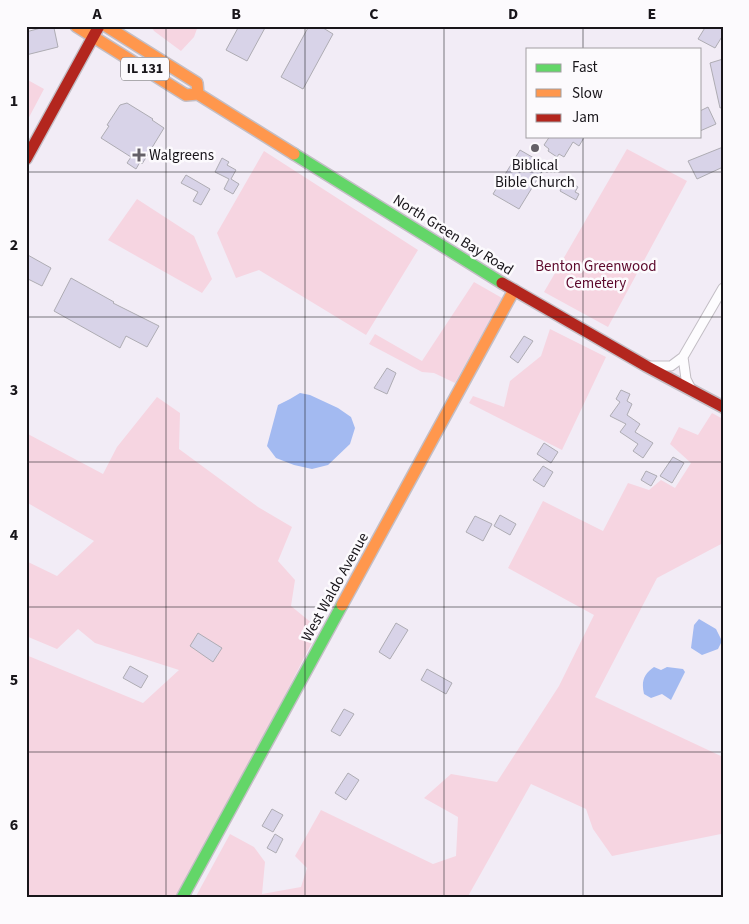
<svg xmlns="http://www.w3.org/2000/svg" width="749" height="924" viewBox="0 0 749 924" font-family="'Source Sans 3',sans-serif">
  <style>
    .green { fill: #f6d5e1 }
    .water { fill: #a3baf1 }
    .building { fill: #d8d3e8; stroke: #aeacb3 }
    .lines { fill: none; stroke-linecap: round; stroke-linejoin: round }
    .street-casing { stroke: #c3bec5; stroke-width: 11 }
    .fast-casing { stroke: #c3bec5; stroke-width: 14 }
    .slow-casing { stroke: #c3bec5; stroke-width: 14 }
    .jam-casing { stroke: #c3bec5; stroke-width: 14 }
    .street { stroke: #fdfcfe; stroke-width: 9 }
    .fast { stroke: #63d668; stroke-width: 11 }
    .slow { stroke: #ff974d; stroke-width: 11 }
    .jam { stroke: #b3261e; stroke-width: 11 }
    .grid { fill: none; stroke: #18151a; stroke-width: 1; stroke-opacity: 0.55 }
    .poi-dot { fill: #646067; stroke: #fcfafd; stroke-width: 2 }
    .labels { text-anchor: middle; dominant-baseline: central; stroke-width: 5; stroke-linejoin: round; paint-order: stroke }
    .shield { fill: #fcfafd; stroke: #5c5a5e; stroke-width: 1 }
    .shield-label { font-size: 14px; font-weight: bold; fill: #18151a }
    .poi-label { font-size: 15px; fill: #18151a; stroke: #fcfafd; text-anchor: start }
    .street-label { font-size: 15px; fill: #18151a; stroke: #fcfafd }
    .park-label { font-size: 15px; fill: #5c082b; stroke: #fcfafd }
    .neatline { fill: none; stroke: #18151a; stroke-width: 2 }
    .grid-label { font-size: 16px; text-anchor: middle; font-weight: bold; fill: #18151a }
  </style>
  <rect width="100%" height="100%" fill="#f2ecf6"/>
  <path class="green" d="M151 26H198L194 37 181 51 154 31Z
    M26 79 44 89 26 123Z
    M627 149 687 181 608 327 544 292Z
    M264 151 418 250 366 335 259 270 236 278 217 233Z
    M137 199 194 236 212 279 202 293 108 240Z
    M474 282 502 298 455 383 434 373 422 372 369 344 375 334 422 361Z
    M550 329 606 357 562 450 469 403 473 396 504 407 510 381 541 356Z
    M157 397 180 413 179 449 258 507 292 527 278 561 295 580 291 606 319 629 180 898H26V655L143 703 179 670 95 643 78 629 57 649 26 636V561L57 576 94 541 26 502V433L103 474 117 447Z
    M712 413 723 419V543L657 578 595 697 723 757V835L721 834 612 856 593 829 586 809 531 784 467 898H195L230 834 254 847 265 862 262 894 301 887 307 868 295 856 321 810 433 864 456 856 458 817 424 798 451 774 497 782 559 686 594 615 508 568 543 501 603 531 628 483 649 490 661 480 675 488 691 463 670 444 679 427 698 435Z"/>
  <path class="water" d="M300 393 310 395 338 408 351 417 355 428 350 444 328 465 312 469 294 465 276 458 267 446 278 405 290 399Z
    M699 619 716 629 722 641 718 649 702 655 691 648 694 625Z
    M654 667 661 670 667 667 683 669 685 672 671 700 662 694 651 698 644 694C641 681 644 674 654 667Z"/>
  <path class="building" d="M48 26 54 28 58 47 26 55V32Z
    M239 26H266L247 61 226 50Z
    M309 26H320L333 34 303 89 281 77Z
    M706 26H723V35L715 48 698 39Z
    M723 59V107L720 108 710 63Z
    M127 103 153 119 152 120 164 128 142 164 140 162 136 169 127 163 131 157 101 138 109 126 107 125 120 105Z
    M708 107 716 124 700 131V111Z
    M550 136H585L579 146 573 142 564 157 559 154 557 157 548 151 549 149 544 145Z
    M723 147V167L697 179 688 161Z
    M520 150 546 165 519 209 493 194Z
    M222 158 229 162 227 165 236 170 231 179 239 184 233 194 224 189 229 179 215 172Z
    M186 175 210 189 201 205 193 201 198 192 181 183Z
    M572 183 578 187 575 192 579 194 576 200 560 191 563 185 569 188Z
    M26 254 51 268 42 286 26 278Z
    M71 278 114 302 113 303 159 326 147 347 126 336 120 348 54 311Z
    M524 336 533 341 518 363 510 357Z
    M387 368 396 373 387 394 374 388Z
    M621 390 630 394 627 401 632 404 627 415 640 424 635 432 653 443 643 458 633 451 638 444 620 432 626 424 610 416 620 402 616 399Z
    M544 443 558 452 551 463 537 454Z
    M673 457 684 463 672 483 660 476Z
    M543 466 553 472 544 487 533 480Z
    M646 471 657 476 651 486 641 480Z
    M500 515 516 524 510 535 494 526Z
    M475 516 492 524 483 541 466 532Z
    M396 623 408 630 390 659 379 652Z
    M198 633 222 648 213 662 190 646Z
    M130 666 148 676 141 688 123 678Z
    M427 669 452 683 446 694 421 680Z
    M344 709 354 714 340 736 331 731Z
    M348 773 359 780 346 800 335 793Z
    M272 809 283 815 273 832 262 826Z
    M275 834 283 839 276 853 267 848Z"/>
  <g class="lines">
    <g class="street-casing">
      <path id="street" d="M683 357 686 379 691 389
        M651 366H671L683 357 723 288"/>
    </g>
    <g class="fast-casing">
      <path id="fast" d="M294 154 502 283
        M182 898 342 605"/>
    </g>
    <g class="slow-casing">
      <path id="slow" d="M76 26 186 95 198 94 294 154
        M106 26 197 83 198 94
        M342 605 514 290"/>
    </g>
    <g class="jam-casing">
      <path id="jam" d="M26 159 99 26
        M502 283 646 366 723 407"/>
    </g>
    <use href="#street" class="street"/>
    <use href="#fast" class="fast"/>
    <use href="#slow" class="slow"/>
    <use href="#jam" class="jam"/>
  </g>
  <path class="grid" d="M166 26V898M305 26V898M444 26V898M583 26V49M583 136V898M26 172H723M26 317H723M26 462H723M26 607H723M26 752H723"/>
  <g class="poi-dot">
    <circle cx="535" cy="148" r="5"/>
    <path d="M136.5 147.5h5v5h5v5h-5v5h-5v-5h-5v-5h5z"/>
  </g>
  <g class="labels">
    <rect class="shield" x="121" y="57.5" width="48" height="23" rx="4"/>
    <g class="shield-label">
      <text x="145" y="69">IL 131</text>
    </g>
    <g class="poi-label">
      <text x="149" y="155">Walgreens</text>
      <text x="535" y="165" text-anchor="middle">Biblical<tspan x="535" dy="17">Bible Church</tspan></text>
    </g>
    <g class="street-label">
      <text transform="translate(453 235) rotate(32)">North Green Bay Road</text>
      <text transform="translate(335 587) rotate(-61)">West Waldo Avenue</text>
    </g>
    <g class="park-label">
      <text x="596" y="266">Benton Greenwood<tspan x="596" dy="17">Cemetery</tspan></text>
    </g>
  </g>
  <rect width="749" height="924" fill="none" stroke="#fcfafd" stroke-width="55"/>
  <rect x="526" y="48" width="175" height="90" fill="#fcfafd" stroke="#a19ea2"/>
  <rect x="536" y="64" width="25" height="8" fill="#63d668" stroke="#a19ea2"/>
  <text x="572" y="72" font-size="15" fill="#18151a">Fast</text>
  <rect x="536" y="89" width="25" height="8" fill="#ff974d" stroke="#a19ea2"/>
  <text x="572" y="98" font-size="15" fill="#18151a">Slow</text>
  <rect x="536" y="114" width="25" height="8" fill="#b3261e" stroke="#a19ea2"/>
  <text x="572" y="122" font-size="15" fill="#18151a">Jam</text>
  <rect x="28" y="28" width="694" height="868" class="neatline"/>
  <g class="grid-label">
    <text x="97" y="19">A</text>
    <text x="236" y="19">B</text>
    <text x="374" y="19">C</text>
    <text x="513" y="19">D</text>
    <text x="652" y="19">E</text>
    <text x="14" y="106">1</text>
    <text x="14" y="250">2</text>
    <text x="14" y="395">3</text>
    <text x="14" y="540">4</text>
    <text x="14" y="685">5</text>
    <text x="14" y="830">6</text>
  </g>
</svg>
